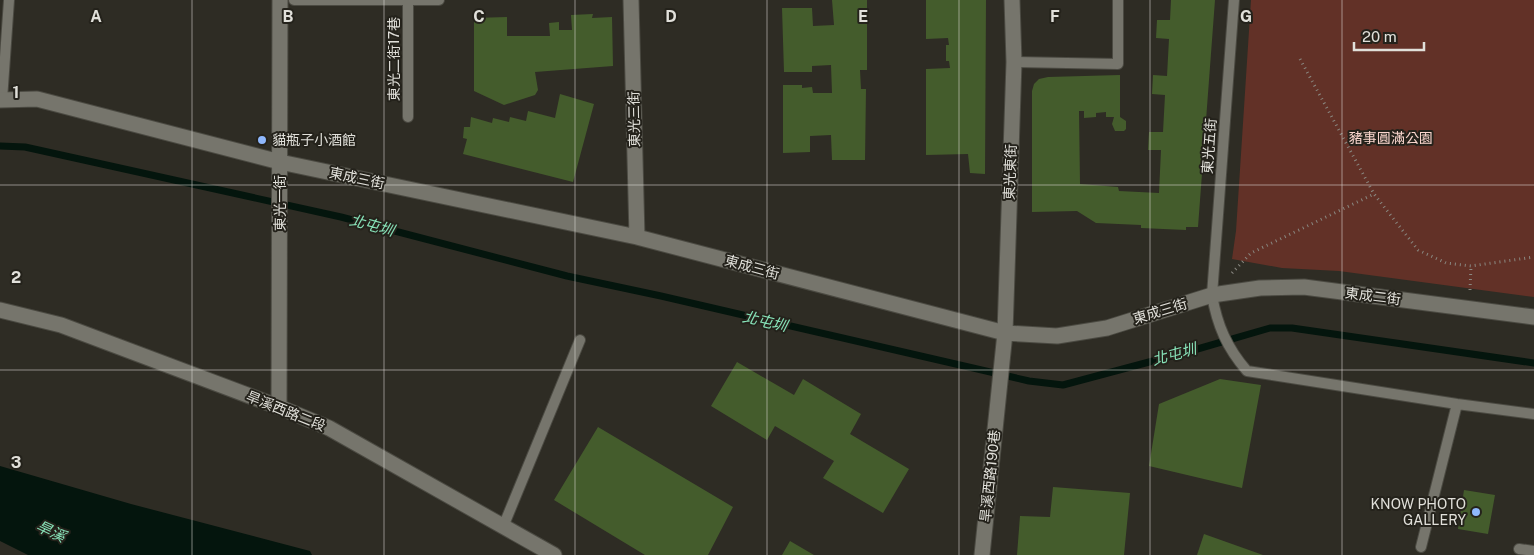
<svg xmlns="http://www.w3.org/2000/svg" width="1534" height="555" viewBox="0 0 1534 555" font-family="'Public Sans','Noto Sans TC',sans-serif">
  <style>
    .green { fill: #623127 }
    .water { fill: #04150d }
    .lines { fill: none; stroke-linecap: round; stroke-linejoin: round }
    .stream { stroke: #04150d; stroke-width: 7 }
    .building { fill: #445c2c }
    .service-casing { stroke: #4b4a42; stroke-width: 12 }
    .minor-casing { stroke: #4b4a42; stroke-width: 17 }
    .path { stroke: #8a8881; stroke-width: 3; stroke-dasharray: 1 4; stroke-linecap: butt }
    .service { stroke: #76756c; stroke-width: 10 }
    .minor { stroke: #76756c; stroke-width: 15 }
    .grid { fill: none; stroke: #e1e0da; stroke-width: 1; stroke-opacity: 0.55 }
    .poi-dot { fill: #8fb8fd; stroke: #24221b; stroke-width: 2 }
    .labels { text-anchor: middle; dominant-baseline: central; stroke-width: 4; stroke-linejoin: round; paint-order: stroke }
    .street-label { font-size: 14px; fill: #e1e0da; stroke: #24221b }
    .park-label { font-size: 14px; fill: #fad5cd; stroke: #24221b }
    .poi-label { font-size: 14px; fill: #e1e0da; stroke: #24221b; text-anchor: start }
    .water-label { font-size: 15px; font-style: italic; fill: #87e2b8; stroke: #24221b }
    .grid-label { font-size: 16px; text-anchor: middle; font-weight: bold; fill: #e1e0da; stroke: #24221b; stroke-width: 4; stroke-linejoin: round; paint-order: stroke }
  </style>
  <rect width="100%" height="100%" fill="#2e2c24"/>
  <path class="green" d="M1251 0H1534V297L1339 271 1282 268 1232 259 1236 231Z"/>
  <path class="water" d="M0 466 131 504 310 551 312 555H28L0 541Z"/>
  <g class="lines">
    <path class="stream" d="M0 146 25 147 341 217 567 276 661 296 1029 381 1063 385 1194 350 1270 328H1292L1534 363"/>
  </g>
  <path class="building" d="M832 0H867V70H860L861 89H866L865 160H832L831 135 810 136V152L783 153V85H802V88L812 87 813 93H832L831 65 812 66V72H784L782 8H812L813 26 834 25Z
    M926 0H986L985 174 970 173 968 154 926 155V69L950 68 949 61H946V45H949L948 38 926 39Z
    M1171 0H1215L1198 227H1186V230L1141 228V225L1096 223 1077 211 1032 212V91L1034 84 1039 79 1048 77 1120 75V117L1126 121V129L1124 131H1115L1112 124 1114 117H1106V112L1096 113V117L1084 118V111H1079L1080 184 1118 187 1119 191 1159 193 1161 150H1148L1149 132H1163L1165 95 1152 94 1153 75 1167 76 1169 39 1156 38 1157 20H1170Z
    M593 14 592 18 612 17 613 66 535 72 538 90 535 95 504 105 474 91V18L507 17V36H550L549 23 559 22V30H572L571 15Z
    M560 94 594 104 573 182 463 154 467 139 463 138 464 127H470L471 117 492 123 493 118 509 122 510 117 526 121 528 111 555 118Z
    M737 362 794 395 803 379 861 414 850 434 909 469 883 513 823 478 834 461 775 426 767 440 711 406Z
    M1220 379 1261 385 1242 488 1149 466 1159 404Z
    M598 427 733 507 708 555H645L554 500Z
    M1053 487 1130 493 1124 555H1017L1020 516 1050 517Z
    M1464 490 1495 495 1488 534 1458 529Z
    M1204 534 1263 555H1197Z
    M790 541 814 555H782Z"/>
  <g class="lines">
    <g class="service-casing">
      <path id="service" d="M294 0H439
        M1234 0 1212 295C1217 325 1227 348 1247 371L1457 404 1534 414
        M1014 62 1118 64V0
        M2 100 9 0
        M408 117V1
        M503 527 580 340
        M1421 547 1457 404
        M1519 549 1534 551"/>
    </g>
    <g class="minor-casing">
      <path id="minor" d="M631 0 637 237
        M0 100 37 99 280 162 637 237 1005 333 1057 336 1107 328 1212 295 1260 288 1304 287 1534 317
        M0 310 61 325 279 407 329 428 554 555
        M279 407 280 0
        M982 555 1005 333 1014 62 1012 0"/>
    </g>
    <path class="path" d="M1300 59 1374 194
      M1232 273 1251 253 1374 194 1418 250 1446 263 1471 266 1534 257
      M1470 290 1471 266"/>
    <use href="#service" class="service"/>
    <use href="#minor" class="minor"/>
  </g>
  <path class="grid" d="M192 0V555M384 0V555M575 0V555M767 0V555M959 0V555M1150 0V555M1342 0V555M0 185H1534M0 370H1534"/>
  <g class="poi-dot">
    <circle cx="262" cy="140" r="5"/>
    <circle cx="1476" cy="512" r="5"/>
  </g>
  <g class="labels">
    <g class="street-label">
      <text transform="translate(394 59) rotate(-90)">東光二街17巷</text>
      <text transform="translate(634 119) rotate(-91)">東光三街</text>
      <text transform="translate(1209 146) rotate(-86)">東光五街</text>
      <text transform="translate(1010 172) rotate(-88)">東光東街</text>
      <text transform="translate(357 178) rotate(12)">東成三街</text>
      <text transform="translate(280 203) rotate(-90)">東光一街</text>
      <text transform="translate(752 267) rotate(15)">東成三街</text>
      <text transform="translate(1373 296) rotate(7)">東成二街</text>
      <text transform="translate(1160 311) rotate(-17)">東成三街</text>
      <text transform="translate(286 411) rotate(22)">旱溪西路二段</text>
      <text transform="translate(990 476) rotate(-84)">旱溪西路190巷</text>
    </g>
    <g class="park-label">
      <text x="1391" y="138">豬事圓滿公園</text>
    </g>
    <g class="poi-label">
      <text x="272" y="140">貓瓶子小酒館</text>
      <text x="1466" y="504" text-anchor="end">KNOW PHOTO<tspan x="1466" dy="16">GALLERY</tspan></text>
    </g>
    <g class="water-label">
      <text transform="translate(372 225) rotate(15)">北屯圳</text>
      <text transform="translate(765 321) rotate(13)">北屯圳</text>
      <text transform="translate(1174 354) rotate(-15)">北屯圳</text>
      <text transform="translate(51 531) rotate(25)">旱溪</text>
    </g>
  </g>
  <g class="grid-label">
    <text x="96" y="22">A</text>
    <text x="288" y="22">B</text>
    <text x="479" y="22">C</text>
    <text x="671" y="22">D</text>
    <text x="863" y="22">E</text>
    <text x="1055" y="22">F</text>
    <text x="1246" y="22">G</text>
    <text x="16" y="98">1</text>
    <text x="16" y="283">2</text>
    <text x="16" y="468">3</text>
  </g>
  <path d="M1354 42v8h70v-8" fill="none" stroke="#e1e0da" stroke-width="2.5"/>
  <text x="1362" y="42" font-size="15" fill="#e1e0da" stroke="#24221b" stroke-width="4" paint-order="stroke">20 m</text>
</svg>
